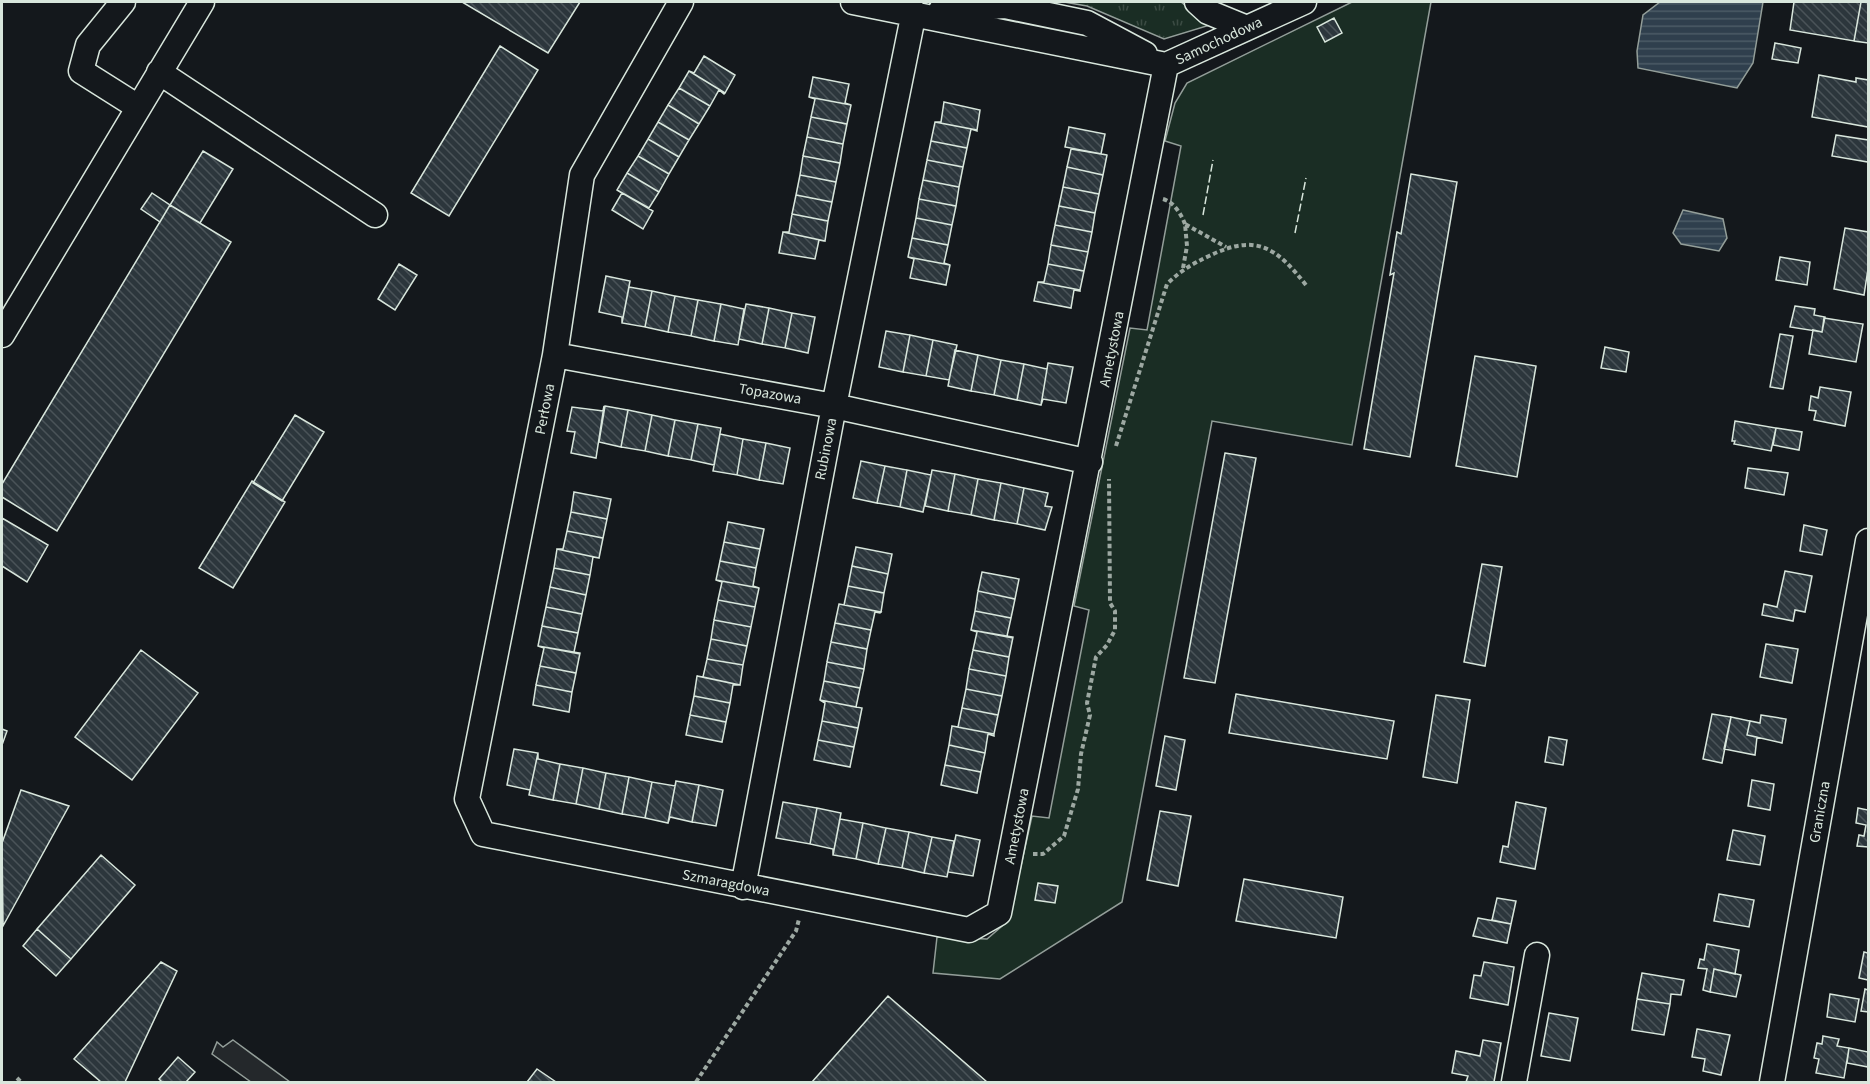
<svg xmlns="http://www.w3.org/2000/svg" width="1870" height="1084" viewBox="0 0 1870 1084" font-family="'Source Sans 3',sans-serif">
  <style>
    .grass { fill: url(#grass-tufts); stroke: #939e99; stroke-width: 1.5 }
    .park { fill: #1a2d24; stroke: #939e99; stroke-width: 1.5 }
    .parking { fill: #24282b; stroke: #939e99; stroke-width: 1.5 }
    .water { fill: url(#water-rules); stroke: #939e99; stroke-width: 1.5 }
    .building { fill: url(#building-back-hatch); stroke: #d8e6dc; stroke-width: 1.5 }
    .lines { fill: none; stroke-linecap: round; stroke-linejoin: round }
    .minor-casing { stroke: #d8e6dc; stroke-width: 27 }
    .path { stroke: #9da8a2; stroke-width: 4; stroke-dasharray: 4.5 3; stroke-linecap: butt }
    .minor { stroke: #14181c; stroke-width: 24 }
    .fence { stroke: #d8e6dc; stroke-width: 1.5; stroke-dasharray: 8 3; stroke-linecap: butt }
    .labels { text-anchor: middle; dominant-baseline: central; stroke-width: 4.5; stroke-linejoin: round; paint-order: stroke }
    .street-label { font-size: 15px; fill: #d8e6dc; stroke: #14181c }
  </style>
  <defs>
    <pattern id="grass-tufts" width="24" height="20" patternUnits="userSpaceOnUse" patternTransform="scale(1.5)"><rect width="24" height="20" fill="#1a2d24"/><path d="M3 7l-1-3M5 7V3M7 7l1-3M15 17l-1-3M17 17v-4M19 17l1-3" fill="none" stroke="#3b4b43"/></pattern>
    <pattern id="water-rules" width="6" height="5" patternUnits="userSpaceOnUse" patternTransform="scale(1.5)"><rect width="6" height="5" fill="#2f3f4d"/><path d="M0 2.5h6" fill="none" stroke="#4c5b66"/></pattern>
    <pattern id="building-back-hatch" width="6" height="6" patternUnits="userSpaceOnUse" patternTransform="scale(1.5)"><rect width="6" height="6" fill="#2c363c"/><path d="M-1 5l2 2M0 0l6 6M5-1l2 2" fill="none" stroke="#4a5358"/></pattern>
  </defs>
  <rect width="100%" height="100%" fill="#14181c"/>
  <path class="grass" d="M1064 2H1181L1210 25 1164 39 1087 6Z"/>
  <path class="park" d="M1352 2H1431L1352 445 1212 421 1122 902 1000 979 933 973 937 937 987 939 1009 920 1032 816 1049 818 1089 610 1074 606 1130 328 1147 330 1181 146 1165 141 1175 103 1187 83Z"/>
  <path class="parking" d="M233 1040 290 1082H251L212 1054 217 1042 223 1047Z"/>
  <path class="water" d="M1660 2H1763L1753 63 1737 88 1638 68 1637 51 1643 15Z
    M1683 210 1723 219 1727 238 1719 251 1681 244 1673 233Z"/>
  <path class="building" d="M462 2H580L548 53Z
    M1794 2H1861L1854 41 1790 30Z
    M1861 2H1868V43L1854 41Z
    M1334 18 1342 33 1325 42 1317 27Z
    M1775 43 1801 48 1798 63 1772 59Z
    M500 46 538 70 449 216 411 193Z
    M704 56 735 75 725 93 689 71 694 73Z
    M689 71 725 93 724 94 719 90 710 106 679 88Z
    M1819 75 1856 82V78L1868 80V127L1812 117Z
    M813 77 849 84 845 103 851 105 809 97Z
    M679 88 710 106 699 124 668 105Z
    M809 97 851 105 847 124 811 117 815 99Z
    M944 102 980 110 977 130 935 122H941Z
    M668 105 699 124 689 140 658 122Z
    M811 117 847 124 843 144 807 137Z
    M658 122 689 140 679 157 648 139Z
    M935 122 977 130V131L971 129 967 148 931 141Z
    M1069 127 1105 134 1101 154 1107 155 1065 147Z
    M1836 135 1868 140V162L1832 156Z
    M807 137 843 144 840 163 803 156Z
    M648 139 679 157 669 174 638 156Z
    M931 141 967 148 963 167 927 160Z
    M1071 149 1107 155 1103 175 1067 167Z
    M203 151 233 169 200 223 170 205Z
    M638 156 669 174 659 192 627 173Z
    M803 156 840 163 836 182 800 175Z
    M927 160 963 167 959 187 923 180Z
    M1067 167 1103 175 1099 194 1063 187Z
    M627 173 659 192 649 208 617 190Z
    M1411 174 1457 182 1410 457 1364 449 1394 273 1390 275 1397 232 1401 234Z
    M800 175 836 182 832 202 796 195Z
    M923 180 959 187 956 206 919 199Z
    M1063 187 1099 194 1095 213 1059 206Z
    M617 190 653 211 643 229 612 210 622 193Z
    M152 193 170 205 160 222 141 209Z
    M796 195 832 202 828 221 792 214Z
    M919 199 956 206 952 225 916 218Z
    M170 205 231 242 57 531 2 497V484Z
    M1059 206 1095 213 1092 232 1055 225Z
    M792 214 828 221 825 241 783 232H789Z
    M916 218 952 225 948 245 912 238Z
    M1055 225 1092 232 1088 252 1051 245Z
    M1845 228 1868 232V269L1864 295 1834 289Z
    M783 232 825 241H824L819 240 815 259 779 253Z
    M912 238 948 245 944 263 950 265 908 257Z
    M1051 245 1088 252 1084 271 1048 264Z
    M908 257 950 265 946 285 910 278 914 259Z
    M1780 257 1810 262 1807 285 1776 280Z
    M399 264 417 275 395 310 378 299Z
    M1048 264 1084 271 1080 290 1038 282H1044Z
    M606 276 630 281 622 323V317L599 312Z
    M1038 282 1080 290V291L1074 290 1071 308 1034 301Z
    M629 287 652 291 645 327 622 323Z
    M652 291 675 296 668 332 645 327Z
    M675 296 698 300 691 336 668 332Z
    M698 300 721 304 714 341 691 336Z
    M721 304 744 309 738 345 714 341Z
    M746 304 769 308 762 344 739 339Z
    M1795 306 1815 309 1814 315 1825 317 1822 332 1790 327Z
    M769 308 792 313 785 348 762 344Z
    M792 313 815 317 808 353 785 348Z
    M1824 318 1863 324 1856 362 1809 354 1813 330 1822 332Z
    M886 331 910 335 903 372 879 367Z
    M1780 334 1793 336 1783 389 1770 387Z
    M910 335 933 340 926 376 903 372Z
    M933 340 957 345 949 380 926 376Z
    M1605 347 1629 352 1626 372 1601 368Z
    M955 350 978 355 971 391 948 386Z
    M978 355 1001 360 994 395 971 391Z
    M1475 356 1536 366 1517 477 1456 466Z
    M1001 360 1024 364 1017 400 994 395Z
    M1048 363 1073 367 1066 403 1043 399 1041 405Z
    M1024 364 1047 369 1041 405 1017 400Z
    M1820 387 1851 392 1845 426 1814 420 1816 411 1809 410 1811 396 1818 398Z
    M604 406 596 458 571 453 575 432 567 431 572 407 603 411Z
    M605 406 628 410 621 447 599 442Z
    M628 410 652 415 645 451 621 447Z
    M295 415 324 432 282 501 253 483Z
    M652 415 675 420 668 456 645 451Z
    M675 420 698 424 691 460 668 456Z
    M1735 421 1776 428 1771 451 1734 444 1735 441H1732Z
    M698 424 721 428 714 465 691 460Z
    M1776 428 1802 432 1799 450 1773 445Z
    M720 434 743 439 737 475 713 471Z
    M743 439 766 443 759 480 737 475Z
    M766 443 790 448 783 484 759 480Z
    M1225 453 1256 458 1215 683 1184 678Z
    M861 461 885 466 877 503 853 498Z
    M885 466 907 470 900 507 877 503Z
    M1748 468 1788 473 1784 495 1745 488Z
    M907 470 931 475 923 512 900 507Z
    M932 470 955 474 948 511 925 506Z
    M955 474 978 479 971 515 948 511Z
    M978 479 1001 483 994 520 971 515Z
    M252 481 285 502 233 588 199 568Z
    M1001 483 1024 488 1017 524 994 520Z
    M1024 488 1048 493 1045 506 1052 507 1045 530 1017 524Z
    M574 492 611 499 607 519 571 512Z
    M571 512 607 519 603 538 567 531Z
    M2 518 48 545 27 582 2 566Z
    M728 522 764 529 760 549 724 542Z
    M1804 525 1827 530 1822 555 1800 551Z
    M567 531 603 538 599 558 557 549H563Z
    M724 542 760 549 756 568 720 561Z
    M856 547 892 554 888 574 852 566Z
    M557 549 599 558 593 557 590 575 554 568Z
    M720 561 756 568 753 586 759 588 716 580Z
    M1482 564 1502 567 1485 666 1464 662Z
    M852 566 888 574 884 593 848 586Z
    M554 568 590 575 586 595 550 587Z
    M1785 571 1812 576 1805 612 1795 610 1793 621 1762 615 1764 604 1777 607Z
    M982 572 1019 579 1015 599 978 591Z
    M716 580 759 588 755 607 718 600 722 582Z
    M848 586 884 593 881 612 844 605Z
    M550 587 586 595 582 614 546 607Z
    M978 591 1015 599 1011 618 975 611Z
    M718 600 755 607 751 627 714 620Z
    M839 604 881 612 880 613 875 612 871 630 835 623Z
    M546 607 582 614 578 633 542 626Z
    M975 611 1011 618 1007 636 1013 638 971 630Z
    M714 620 751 627 747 646 711 639Z
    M835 623 871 630 867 649 831 642Z
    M542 626 578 633 574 652 580 654 538 646Z
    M971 630 1013 637 1009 657 973 650 977 632Z
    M711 639 747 646 743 665 707 659Z
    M831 642 867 649 864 669 827 662Z
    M1766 644 1798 649 1792 683 1760 677Z
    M538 646 580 653 576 673 540 666 544 648Z
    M141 650 198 693 132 780 75 737Z
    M973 650 1009 657 1006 676 969 669Z
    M707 659 743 665 740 685 697 676 703 677Z
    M827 662 864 669 860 688 824 681Z
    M540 666 576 673 572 692 536 685Z
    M969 669 1006 676 1002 696 966 689Z
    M697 676 703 677 740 685H733L730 703 694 696Z
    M824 681 860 688 856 707 820 700Z
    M536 685 572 692 569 712 533 705Z
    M966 689 1002 696 998 715 962 708Z
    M1236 694 1394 721 1387 759 1229 733Z
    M1436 695 1470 700 1457 783 1423 777Z
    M694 696 730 703 726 722 690 715Z
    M820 700 862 708 858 728 822 721 825 703Z
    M962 708 998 715 994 734 952 726 958 727Z
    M1712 714 1731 717 1722 763 1703 759Z
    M690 715 726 722 722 742 686 735Z
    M1761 715 1786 719 1782 743 1747 735 1750 721 1760 723Z
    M1731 717 1750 721 1747 735 1757 737 1755 755 1724 749Z
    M822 721 858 728 854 747 818 740Z
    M952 726 994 734V736L988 734 985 753 949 745Z
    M2 729 7 731 2 745Z
    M1165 736 1185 740 1176 790 1156 786Z
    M1549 737 1567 740 1563 765 1545 762Z
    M818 740 854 747 850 767 814 760Z
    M949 745 985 753 981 772 945 765Z
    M514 749 538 753 529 795 530 790 507 785Z
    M538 753V759L560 764 553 800 529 795Z
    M560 764 583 768 576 804 553 800Z
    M945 765 981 772 977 793 941 785Z
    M583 768 606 773 599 809 576 804Z
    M606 773 629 777 622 814 599 809Z
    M629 777 652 782 645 818 622 814Z
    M1752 780 1774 784 1770 810 1748 806Z
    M676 781 668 823 645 818 652 782 675 786Z
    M676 781 699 785 692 822 670 817 668 823Z
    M699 785 723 790 716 826 692 822Z
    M21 790 69 806 3 926 2 843Z
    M783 802 817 808 810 844 776 838Z
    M1516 802 1546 808 1535 869 1500 862 1503 846 1508 847Z
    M817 808 841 813 833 855V849L810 844Z
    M1858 808 1868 810V847L1857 846 1859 835 1864 836 1866 825 1856 823Z
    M1160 811 1191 816 1178 886 1147 880Z
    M840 819 863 823 856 859 833 855Z
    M863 823 886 828 878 864 856 859Z
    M886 828 909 832 902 868 878 864Z
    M1733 830 1765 836 1760 865 1727 860Z
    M909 832 932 837 924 873 902 868Z
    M956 835 980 840 973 876 948 872Z
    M932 837 954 841 947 877 924 873Z
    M101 855 135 885 71 959 37 929Z
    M1244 879 1343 897 1336 938 1236 921Z
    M1038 883 1058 886 1055 903 1035 900Z
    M1719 894 1754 900 1749 927 1714 921Z
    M1497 898 1516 901 1511 924 1492 920Z
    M1478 918 1511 924 1507 943 1473 936Z
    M37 929 71 959 56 976 23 946Z
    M1707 944 1739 950 1735 974 1714 969 1710 992 1703 990 1707 969 1698 968 1700 959 1704 960Z
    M1864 952 1868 953V980L1859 978Z
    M161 962 177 971 125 1082H101L74 1059Z
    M1484 962 1514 967 1508 1005 1470 998 1474 975 1481 976Z
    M1714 969 1741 975 1736 997 1710 992Z
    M1642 973 1684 980 1681 995 1671 994 1670 1004 1637 999Z
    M1865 989 1868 990V1012L1861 1011Z
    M1830 994 1859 999 1855 1022 1827 1017Z
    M888 996 987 1082H812Z
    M1637 999 1670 1004 1664 1035 1632 1030Z
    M1549 1013 1578 1018 1570 1061 1541 1056Z
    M1697 1029 1730 1035 1721 1075 1703 1071 1705 1059 1692 1057Z
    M1823 1036 1839 1039 1837 1046 1849 1048 1844 1078 1816 1073 1819 1059 1814 1058 1817 1043 1822 1044Z
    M1483 1040 1501 1043 1494 1082H1466L1468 1076 1452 1073 1456 1051 1480 1056Z
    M1849 1048 1868 1052V1067L1847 1063Z
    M178 1057 195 1072 186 1082H162L159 1079Z
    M537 1069 556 1082H527Z"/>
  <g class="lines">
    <g class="minor-casing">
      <path id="minor" d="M123 2 88 45 81 71 138 107
        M681 2 582 175 555 355 467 799 483 834 969 930 999 913 1166 65
        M853 2 1166 65
        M1197 2 1208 12 1247 28
        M941 10 1005 6 1087 23 1145 54
        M1166 65 1304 2
        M159 72 375 215
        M2 335 202 2
        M555 355 834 406 1090 462
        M743 887 834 406 914 12
        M1514 1082 1537 955
        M1772 1082 1868 541"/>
    </g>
    <path class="path" d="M1163 199C1174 202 1181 214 1185 224
      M1183 268 1187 246 1185 224 1226 247
      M1116 446 1167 284C1180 271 1192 264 1209 256 1256 233 1276 247 1306 285
      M1033 854H1043L1064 836 1078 789 1081 754 1090 715 1087 703 1096 657 1107 645 1115 630V611L1110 603 1109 479
      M17 1078 21 1082
      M696 1082 796 931 799 919"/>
    <use href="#minor" class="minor"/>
    <path class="fence" d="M1203 215 1213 160
      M1295 233 1306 178"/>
  </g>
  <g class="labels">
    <g class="street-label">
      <text transform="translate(1219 41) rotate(-25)">Samochodowa</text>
      <text transform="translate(1112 349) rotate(-79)">Ametystowa</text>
      <text transform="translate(770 394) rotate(10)">Topazowa</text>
      <text transform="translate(545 409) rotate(-79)">Perłowa</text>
      <text transform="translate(826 449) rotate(-79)">Rubinowa</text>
      <text transform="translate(1820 812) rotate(-80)">Graniczna</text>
      <text transform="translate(1017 826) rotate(-79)">Ametystowa</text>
      <text transform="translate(726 883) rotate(11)">Szmaragdowa</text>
    </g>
  </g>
  <rect width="1870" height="1084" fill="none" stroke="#d8e6dc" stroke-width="6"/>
</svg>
